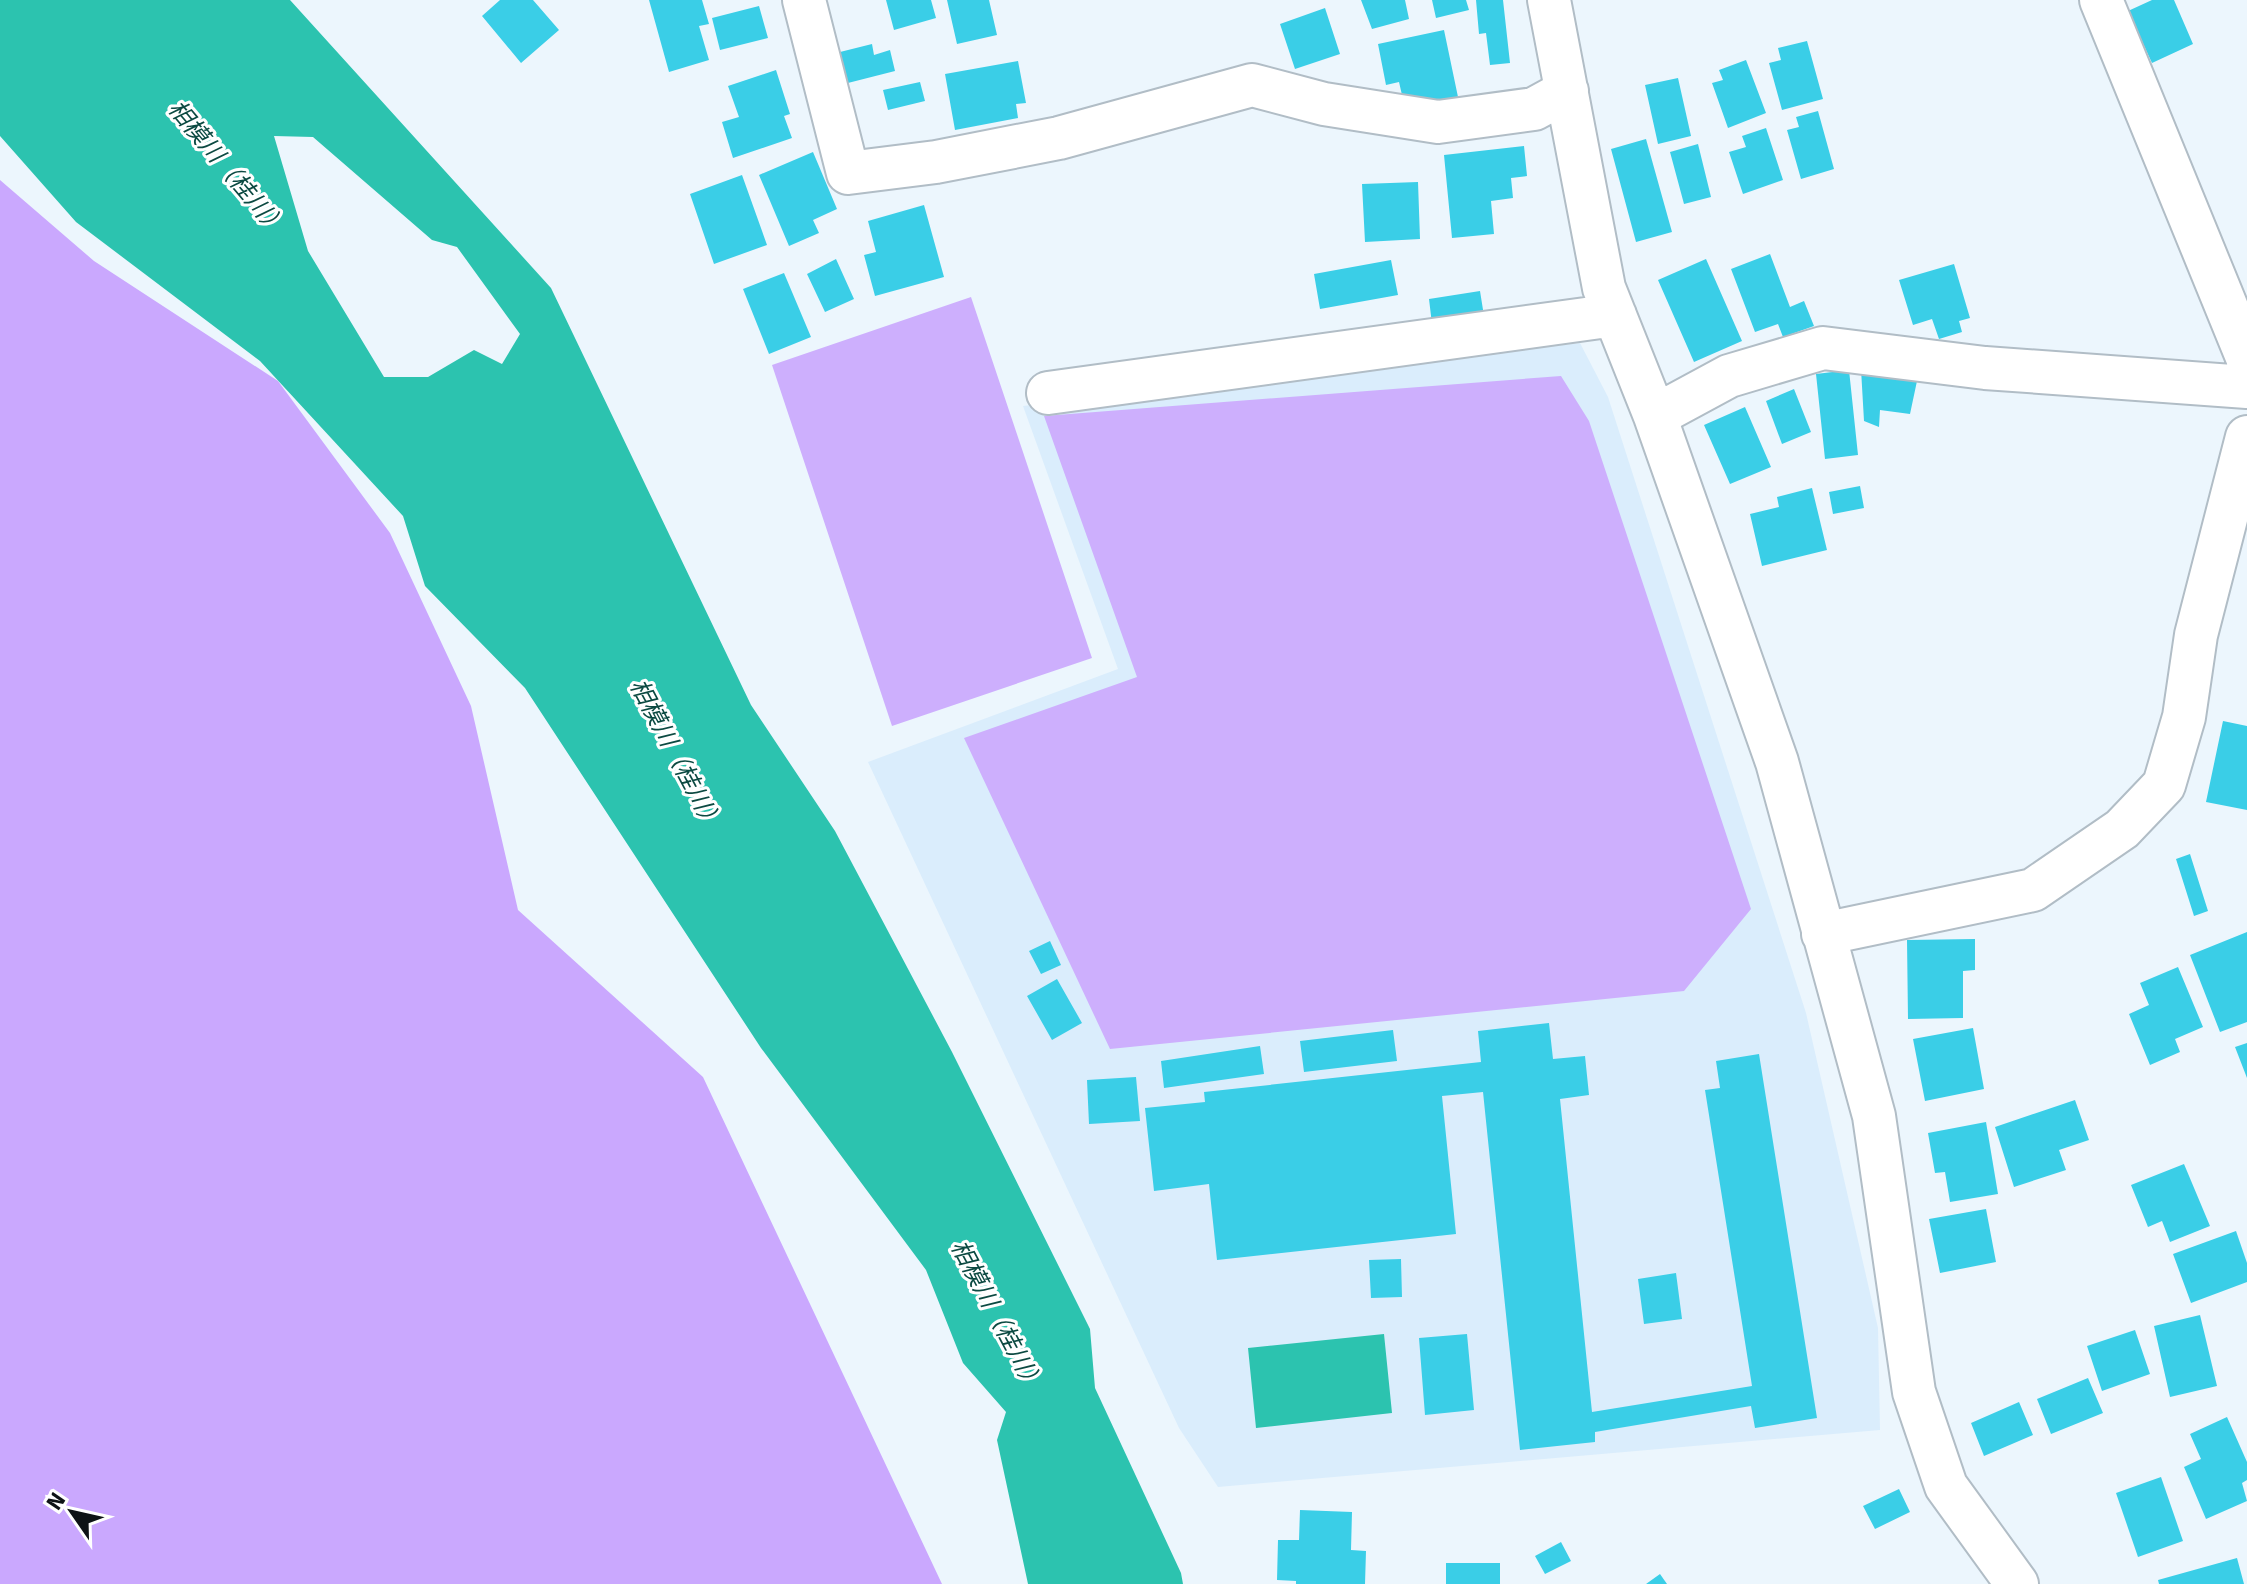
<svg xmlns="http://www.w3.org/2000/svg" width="2247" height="1584" viewBox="0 0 2247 1584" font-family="Signika,'Noto Sans JP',sans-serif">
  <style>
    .built { fill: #daedfc }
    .green { fill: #cdaffd }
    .forest { fill: #caa8fe }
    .water { fill: #2cc3af; fill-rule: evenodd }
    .building { fill: #3acee7 }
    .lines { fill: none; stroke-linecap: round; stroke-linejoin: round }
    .minor-casing { stroke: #b1bdc6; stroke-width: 46 }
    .minor { stroke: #fff; stroke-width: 42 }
    .labels { text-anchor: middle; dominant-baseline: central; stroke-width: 6; stroke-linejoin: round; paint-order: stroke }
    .water-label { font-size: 24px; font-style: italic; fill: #0c4a42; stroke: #fff }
  </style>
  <rect width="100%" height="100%" fill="#ecf6fd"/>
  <path class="built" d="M1580 343 1608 397 1806 1013 1878 1328 1880 1430 1218 1487 1179 1428 868 762 1118 669 1023 406Z"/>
  <path class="green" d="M971 297 1092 658 892 726 772 365Z
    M1561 376 1589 421 1751 909 1684 991 1110 1049 964 738 1137 677 1044 416Z"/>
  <path class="forest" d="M0 180 94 261 278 381 390 533 471 706 518 910 703 1077 942 1584H0Z"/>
  <path class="water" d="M0 0H290L551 288 751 705 835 831 952 1052 1090 1329 1095 1388 1181 1573 1183 1584H1028L997 1440 1006 1412 963 1363 926 1270 761 1048 525 688 425 586 403 516 260 361 76 222 0 136ZM274 136 313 137 432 240 457 247 520 334 502 364 474 350 428 377H384L308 251Z
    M1384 1334 1392 1413 1256 1428 1248 1348Z"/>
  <path class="building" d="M500 0H533L559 30 521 63 482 16Z
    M649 0H702L709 24 699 26 709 60 669 72Z
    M886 0H931L936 18 894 30Z
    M947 0H989L997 35 957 44Z
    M1361 0H1405L1409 19 1372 29Z
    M1432 0H1466L1469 10 1436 18Z
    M1476 0H1503L1510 63 1490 65 1486 33 1479 34Z
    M2152 0H2174L2193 44 2152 63 2128 11Z
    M759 6 768 38 720 50 712 18Z
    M1325 8 1340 54 1295 69 1280 24Z
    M1444 30 1458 97 1405 108 1399 82 1386 85 1378 44Z
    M1807 41 1823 99 1782 110 1769 63 1781 60 1778 48Z
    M872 44 874 55 890 50 895 71 840 85 832 54Z
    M1746 60 1766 113 1728 128 1712 83 1723 80 1719 70Z
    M1018 61 1026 103 1016 104 1018 118 955 130 945 74Z
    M776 70 790 114 784 116 792 138 733 158 722 122 739 117 728 86Z
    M1678 78 1691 136 1658 144 1645 85Z
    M920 82 925 101 888 110 883 90Z
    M1818 111 1834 169 1801 179 1787 130 1799 127 1796 117Z
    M1766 128 1783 180 1743 194 1729 152 1746 147 1742 136Z
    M1646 139 1672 232 1636 242 1611 149Z
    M1698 144 1711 197 1684 204 1670 152Z
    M1524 146 1527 176 1511 178 1513 198 1491 201 1494 234 1452 238 1444 155Z
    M813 152 837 209 813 220 819 233 789 246 759 175Z
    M742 175 767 245 714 264 690 194Z
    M1418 182 1420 239 1365 242 1362 184Z
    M924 205 944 277 875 296 864 255 876 252 868 221Z
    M1770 254 1790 307 1804 301 1814 326 1783 337 1778 324 1755 332 1731 269Z
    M836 259 854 299 825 312 807 274Z
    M1706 259 1742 341 1694 362 1658 280Z
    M1391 260 1398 295 1320 309 1314 274Z
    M1954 264 1970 318 1959 321 1962 332 1939 339 1932 319 1913 325 1899 280Z
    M784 273 811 337 769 354 743 289Z
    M1480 291 1484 316 1432 324 1429 299Z
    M1861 369 1917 381 1910 414 1880 410 1879 427 1864 421Z
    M1849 370 1858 455 1825 459 1816 374Z
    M1794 389 1811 432 1782 444 1766 401Z
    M1745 407 1771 467 1730 484 1704 425Z
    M1860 486 1864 508 1833 514 1829 492Z
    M1812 488 1827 550 1762 566 1750 514 1779 507 1777 497Z
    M2223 721 2247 726V810L2206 802Z
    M2190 854 2208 911 2194 916 2176 859Z
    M2247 932V1022L2220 1032 2190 955Z
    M1975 939V970L1963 971V1018L1908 1019 1907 940Z
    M1050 941 1061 965 1041 974 1029 951Z
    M2178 967 2203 1027 2175 1039 2180 1052 2150 1065 2129 1014 2149 1005 2140 983Z
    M1057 979 1082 1023 1052 1040 1027 996Z
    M1549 1023 1553 1059 1585 1056 1589 1095 1560 1099 1592 1412 1752 1386 1705 1090 1720 1088 1716 1061 1759 1054 1817 1418 1755 1428 1751 1406 1595 1432V1442L1520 1450 1483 1092 1442 1096 1456 1234 1217 1260 1209 1184 1154 1191 1145 1108 1205 1102 1204 1092 1481 1062 1478 1031Z
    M1973 1028 1984 1089 1925 1101 1913 1039Z
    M1393 1030 1397 1061 1304 1072 1300 1041Z
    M2247 1043V1078L2235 1047Z
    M1260 1046 1264 1074 1164 1088 1161 1061Z
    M1136 1077 1140 1121 1089 1124 1087 1080Z
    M2075 1100 2089 1140 2059 1150 2066 1170 2014 1187 1995 1127Z
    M1986 1122 1998 1194 1950 1202 1945 1172 1935 1173 1928 1133Z
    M2184 1164 2210 1226 2170 1242 2162 1221 2148 1227 2131 1185Z
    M1986 1209 1996 1262 1940 1273 1929 1219Z
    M2236 1231 2247 1263V1282L2191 1303 2173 1254Z
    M1401 1259 1402 1297 1371 1298 1369 1260Z
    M1676 1273 1682 1319 1644 1324 1638 1279Z
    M2200 1315 2217 1386 2170 1397 2154 1326Z
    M2135 1330 2150 1374 2102 1391 2087 1346Z
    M1467 1334 1474 1410 1425 1415 1419 1338Z
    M2088 1378 2103 1413 2051 1434 2037 1399Z
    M2019 1402 2033 1435 1984 1456 1971 1423Z
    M2227 1417 2247 1462V1480L2242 1483 2247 1501 2206 1519 2184 1467 2201 1459 2190 1434Z
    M2161 1477 2183 1541 2138 1557 2116 1493Z
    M1899 1489 1910 1512 1875 1529 1863 1506Z
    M1300 1510 1352 1512 1351 1550 1366 1551 1365 1584H1296V1581L1277 1580 1278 1540H1299Z
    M1561 1542 1571 1561 1545 1574 1535 1556Z
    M2237 1558 2244 1584H2159L2158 1580Z
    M1446 1563H1500V1584H1446Z
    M1660 1574 1667 1584H1646Z"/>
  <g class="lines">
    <g class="minor-casing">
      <path id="minor" d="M804 0 848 173 936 162 1059 138 1252 85 1324 104 1438 122 1534 109 1567 91
        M1549 0 1604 288 1655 416 1777 762 1874 1116 1914 1392 1946 1486 2017 1584
        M2101 0 2247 357
        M1048 393 1615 315
        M1655 416 1729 376 1823 348 1985 368 2247 387
        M1823 934 2033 890 2122 829 2164 785 2184 717 2196 635 2247 437"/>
    </g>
    <use href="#minor" class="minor"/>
  </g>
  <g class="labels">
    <g class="water-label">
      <text transform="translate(227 168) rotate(50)">相模川（桂川）</text>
      <text transform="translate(676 755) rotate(62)">相模川（桂川）</text>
      <text transform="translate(997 1316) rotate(62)">相模川（桂川）</text>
    </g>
  </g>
  <g transform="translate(72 1512) rotate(304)" stroke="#ffffff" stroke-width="6" paint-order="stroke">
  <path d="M0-6L14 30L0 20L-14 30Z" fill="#0e1316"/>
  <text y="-12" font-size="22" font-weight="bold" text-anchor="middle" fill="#0e1316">N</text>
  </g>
</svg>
